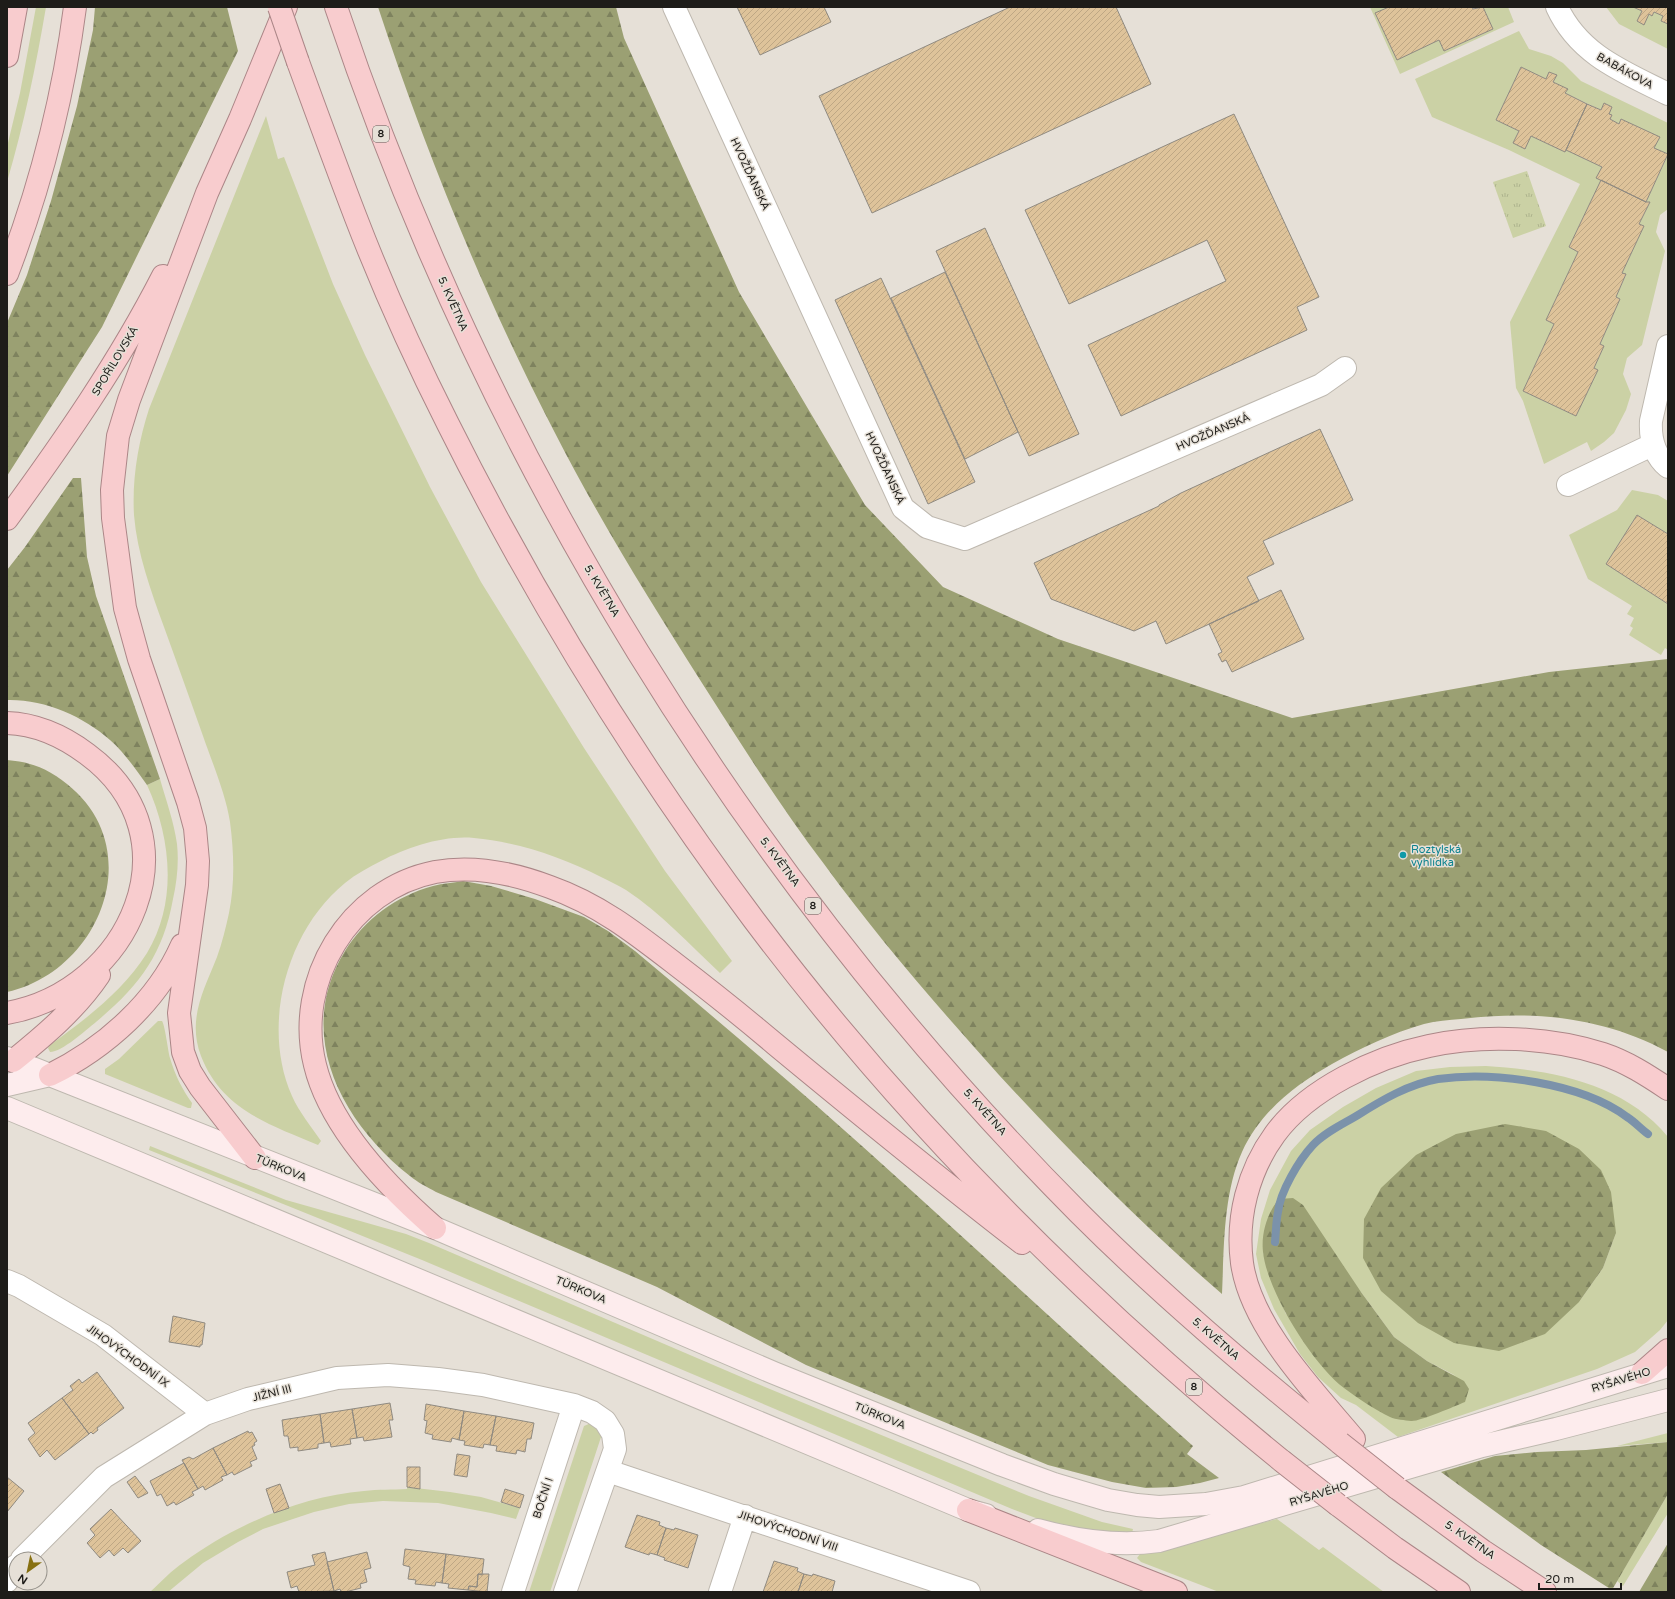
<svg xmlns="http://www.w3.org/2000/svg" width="1675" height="1599" viewBox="0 0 1675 1599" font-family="'Varela Round',sans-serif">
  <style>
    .grass { fill: #cbd1a5; fill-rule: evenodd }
    .forest { fill: url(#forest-firs) }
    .park { fill: url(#park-tufts) }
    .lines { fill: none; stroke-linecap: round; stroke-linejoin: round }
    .stream { stroke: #7b92aa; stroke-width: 8 }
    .building { fill: url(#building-hatch); stroke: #8f8a81 }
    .minor-casing { stroke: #beb8af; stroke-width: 24 }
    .secondary-casing { stroke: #beb8af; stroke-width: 24 }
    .trunk-casing { stroke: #ab8687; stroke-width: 24 }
    .minor { stroke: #fff; stroke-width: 22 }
    .secondary { stroke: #fdeced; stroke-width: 22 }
    .trunk { stroke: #f8ccce; stroke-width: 22 }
    .trunk-bridge-casing { stroke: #ab8687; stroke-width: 24; stroke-linecap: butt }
    .trunk-bridge { stroke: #f8ccce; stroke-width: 22 }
    .culture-dot { fill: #0f9aa8; stroke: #e6e0d7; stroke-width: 1.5 }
    .labels { text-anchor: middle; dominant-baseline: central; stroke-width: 3; stroke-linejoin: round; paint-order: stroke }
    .shield { fill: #e6e0d7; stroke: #5a5752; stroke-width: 1 }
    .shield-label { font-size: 10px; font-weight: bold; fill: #1e1c19 }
    .street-label { font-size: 11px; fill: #1e1c19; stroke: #e6e0d7 }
    .culture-label { font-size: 11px; fill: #0d838f; stroke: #e6e0d7; text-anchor: start }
  </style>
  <defs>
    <pattern id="forest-firs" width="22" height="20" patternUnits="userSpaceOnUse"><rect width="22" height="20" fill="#9ba073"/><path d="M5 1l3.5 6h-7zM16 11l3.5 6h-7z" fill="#7e825e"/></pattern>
    <pattern id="park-tufts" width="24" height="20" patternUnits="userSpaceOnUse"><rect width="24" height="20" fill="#cbd1a5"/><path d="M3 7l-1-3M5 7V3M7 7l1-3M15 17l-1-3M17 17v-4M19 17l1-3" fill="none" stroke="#aeb38d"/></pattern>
    <pattern id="building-hatch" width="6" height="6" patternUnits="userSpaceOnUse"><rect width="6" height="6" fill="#dec39a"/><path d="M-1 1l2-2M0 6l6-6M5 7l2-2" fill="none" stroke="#bea784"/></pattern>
  </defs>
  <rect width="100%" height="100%" fill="#e6e0d7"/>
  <path class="grass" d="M36 7H46C36 66 24 124 7 182V147L20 93Z
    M1370 7H1389L1375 14 1397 59 1439 40 1445 51 1493 29 1483 7H1508L1514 22 1400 74Z
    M1606 7H1633L1642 11 1644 24 1649 14 1652 16 1654 12 1663 16 1668 24V49L1619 24Z
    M1519 31 1529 49 1551 56 1563 63 1581 81 1668 123V209L1660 215 1656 232 1665 251 1642 345 1627 358 1623 374 1631 394 1626 410 1614 433 1604 442 1591 451 1587 442 1544 464 1523 401 1516 388 1510 322 1580 184 1509 150 1432 117 1415 79ZM1521 67 1546 79 1549 72 1556 75 1553 82 1567 89 1565 93 1601 110 1604 103 1612 107 1609 114 1612 115 1610 119 1619 124 1621 119 1659 137 1654 148 1668 155 1646 202H1650L1639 224 1644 226 1622 273 1626 275 1616 297 1620 299 1600 344 1604 346 1594 368 1598 370 1576 416 1523 391 1554 324 1546 320 1578 252 1569 247 1601 180 1597 178 1602 167 1566 150 1565 152 1531 136 1525 148 1513 143 1519 131 1496 120Z
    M266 116 278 159 284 157 333 284 365 355 430 487 481 582 584 748 665 871 732 961 720 973C690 945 661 913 626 890 618 885 609 881 601 877 562 857 518 842 474 838 444 835 408 847 381 861 369 867 356 874 345 883 286 931 261 1026 292 1096 299 1112 311 1126 321 1141L318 1145C269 1124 222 1110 201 1056 187 1019 204 990 217 957 222 943 226 927 229 913 235 883 234 853 230 822 226 795 212 762 203 736 190 699 177 663 164 627 151 591 137 553 134 515 132 479 138 443 149 409Z
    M1632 490 1658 495 1668 501V534L1637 515 1606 564 1668 604V650L1665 648 1661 655 1629 635 1633 628 1630 626 1634 618 1627 614 1632 606 1588 579 1569 535 1617 510Z
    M160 779C166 800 174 822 177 844 179 862 177 881 173 899 163 955 139 986 96 1022 86 1030 62 1052 50 1052L48 1048 50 1045C86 1019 123 991 147 953 178 902 171 837 147 785Z
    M158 1021H162C165 1025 168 1051 170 1058 175 1075 182 1089 192 1103L191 1108H188L105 1074V1069L119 1059Z
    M1486 1066C1551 1070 1624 1083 1668 1137V1320L1660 1330 1635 1352 1597 1369 1398 1437 1356 1405 1341 1398 1318 1377 1300 1354 1274 1309 1261 1278 1256 1254 1261 1219 1270 1190 1291 1151 1310 1130 1343 1107 1376 1088 1416 1071 1450 1067ZM1616 1233 1603 1268 1579 1302ZM1263 1252 1361 1292 1394 1337 1427 1361 1456 1376 1286 1314 1270 1277Z
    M150 1146 286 1200 406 1234 429 1243 753 1382 1029 1496 1102 1522 1133 1529 1132 1533 1118 1534 1057 1526 1012 1509 422 1260 149 1150Z
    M591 1423 603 1431 550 1592H529L584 1426Z
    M1668 1433V1442L1617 1446Z
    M407 1487 450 1492 481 1497 520 1508 516 1519 491 1513 438 1503 383 1501 349 1504 314 1512 263 1529 238 1542 203 1563 168 1592H150C161 1582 172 1570 184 1562 234 1525 302 1496 364 1491 378 1489 393 1490 407 1489Z
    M1668 1494V1513L1623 1586 1617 1581Z
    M1277 1519 1319 1550 1323 1547 1384 1592H1219L1141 1562 1137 1558 1140 1554Z"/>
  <path class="forest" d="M95 7H227L238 51 102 327 7 476V323L27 275 51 201 77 106 93 30Z
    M378 7H616L624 38 739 292 865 505 943 587 1058 639 1292 718 1549 672 1668 659V1052C1604 1017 1532 1010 1461 1019 1449 1020 1436 1021 1424 1024 1392 1033 1361 1048 1332 1064 1295 1085 1260 1112 1242 1152 1223 1194 1224 1249 1222 1294 1143 1226 1070 1152 999 1075 938 1007 878 938 824 864 780 806 741 744 702 683 650 601 599 519 555 433 484 296 426 153 378 7Z
    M73 478H81L87 557 96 596 160 779 147 785C136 770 125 753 110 740 83 716 44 699 7 700V570L25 547Z
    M7 760C32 762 48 769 67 784 149 849 100 971 7 992Z
    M463 881 491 886 535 899 584 917 608 931 635 951C696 1002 757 1054 818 1107 944 1218 1067 1334 1193 1446L1187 1454 1219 1478 1200 1483 1176 1487 1146 1488 1112 1482 1048 1465 806 1365 657 1287 436 1192C427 1187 417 1182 410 1176 341 1122 294 1033 345 951 365 919 396 896 433 886 443 883 453 883 463 881Z
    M1505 1124 1546 1131 1579 1149 1601 1170 1611 1192 1616 1233 1603 1268 1579 1302 1545 1334 1499 1351 1454 1343 1418 1323 1381 1291 1363 1258 1364 1219 1381 1188 1416 1155 1456 1134Z
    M1293 1198 1303 1205 1361 1292 1394 1337 1427 1361 1464 1381 1469 1389 1465 1402C1455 1406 1419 1422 1411 1421 1405 1420 1396 1420 1390 1417 1376 1410 1357 1398 1344 1388 1313 1365 1267 1291 1263 1252 1261 1234 1267 1213 1279 1199Z
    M1668 1442V1494L1612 1590 1541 1545 1441 1472 1495 1456 1537 1452 1586 1450Z
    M1668 1543V1592H1639Z"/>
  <path class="park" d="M1527 171 1546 226 1513 238 1493 182Z"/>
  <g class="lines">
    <path class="stream" d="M1275 1242C1276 1232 1276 1221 1278 1212 1280 1192 1299 1160 1313 1145 1325 1132 1343 1124 1358 1115 1382 1100 1409 1084 1438 1079 1493 1071 1582 1083 1627 1117 1635 1122 1641 1129 1648 1134"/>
  </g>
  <path class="building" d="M737 7H824L831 22 760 55Z
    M1010 7H1116L1151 84 872 213 819 96Z
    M1389 7H1472L1473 9 1483 7 1493 29 1444 51 1439 40 1397 60 1375 13Z
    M1633 7H1668V24L1661 21 1663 16 1654 12 1652 16 1649 14 1644 25 1637 21 1642 11Z
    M1521 67 1546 79 1549 72 1557 75 1553 82 1568 89 1565 93 1587 104 1565 152 1531 136 1525 149 1513 143 1519 131 1496 120Z
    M1604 103 1612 107 1609 114 1612 115 1610 119 1619 124 1621 119 1660 137 1654 148 1668 154 1646 202 1596 178 1602 167 1566 150 1587 104 1601 110Z
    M1234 114 1319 297 1297 307 1307 330 1121 416 1088 345 1226 281 1207 240 1069 304 1025 210Z
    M1601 180 1646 202H1650L1639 224 1644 226 1622 273 1626 274 1616 297 1620 299 1600 344 1604 346 1594 368 1598 370 1576 416 1523 391 1554 324 1546 320 1578 252 1569 247Z
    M985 228 1079 434 1029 456 936 251Z
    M945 272 1018 432 965 459 891 298Z
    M881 278 975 482 928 504 835 300Z
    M1320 429 1353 500 1263 541 1274 564 1247 577 1259 601 1166 644 1156 621 1134 631 1051 599 1034 563 1159 506V505L1181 493Z
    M1637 515 1668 534V604L1606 564Z
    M1281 590 1304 639 1232 672 1226 660 1222 662 1218 654 1222 652 1209 624Z
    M173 1316 205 1323 202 1345H200V1347L169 1342Z
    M97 1372 124 1408 97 1428 98 1430 93 1434 91 1432 89 1434 62 1398 73 1390 70 1386 79 1379 82 1383Z
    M62 1398 89 1434 55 1460 47 1450 40 1457 28 1439 35 1433 28 1423Z
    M390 1403 393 1420H389L392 1437 364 1441 363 1437 357 1438 352 1409Z
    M426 1404 464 1411 459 1440 452 1438 451 1442 432 1439 433 1435 425 1433 427 1421 424 1420Z
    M352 1409 357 1438 350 1439 351 1444 331 1447 330 1442 324 1443 320 1414Z
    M464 1411 496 1416 490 1445 484 1444 483 1448 464 1445 465 1441 459 1440Z
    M320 1414 324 1443 318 1444V1448L298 1451V1447L290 1448 288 1436H284L282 1420Z
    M496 1416 534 1423 531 1439H527L525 1452 517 1450 516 1454 496 1451 497 1446 490 1445Z
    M248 1431 249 1433 252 1432 257 1441 254 1443 255 1445 252 1447 257 1459 250 1462 252 1466 234 1475 232 1472 227 1475 213 1448Z
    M213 1448 227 1475 221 1477 223 1480 205 1490 203 1486 198 1489 182 1460 189 1457 193 1459Z
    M457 1454 470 1456 467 1477 454 1475Z
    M184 1463 198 1489 192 1492 194 1495 176 1505 174 1502 167 1506 161 1494 157 1496 150 1481Z
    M407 1467H420V1489L407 1487Z
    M135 1476 148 1493 138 1498 127 1482Z
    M7 1477 24 1491 7 1512Z
    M280 1484 289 1508 274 1513 266 1489Z
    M505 1489 524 1495 520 1508 501 1502Z
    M111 1509 141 1541 128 1553 123 1548 114 1556 109 1550 100 1558 87 1543 95 1535 90 1529Z
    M637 1515 660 1522 659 1525 666 1528 657 1555 650 1553 649 1555 625 1547Z
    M666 1528 674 1530 675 1528 698 1535 688 1568 664 1560 665 1558 657 1555Z
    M405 1549 446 1554 442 1583 436 1582 435 1586 415 1584 416 1580 408 1579 410 1567 403 1565Z
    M325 1552 334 1591 299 1592 297 1586 291 1588 287 1572 315 1565 312 1555Z
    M367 1552 371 1568 364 1570 367 1582 360 1584 361 1588 345 1592H341L340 1589 334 1591 327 1562Z
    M446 1554 484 1559 482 1575 478 1574 477 1587 469 1586 468 1590 448 1588 449 1584 442 1583Z
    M774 1561 798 1568 797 1571 804 1574 798 1592H763Z
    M478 1574H489L487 1592 468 1590 469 1586 477 1587Z
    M804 1574 812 1576 813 1574 835 1581 832 1592H798Z"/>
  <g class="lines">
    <g class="minor-casing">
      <path id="minor" d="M674 7 903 508 927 527 965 539 1321 385 1345 368
        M1557 7C1579 55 1624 72 1668 94
        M1668 346 1651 421C1650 439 1654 455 1668 467
        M1568 485 1652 445
        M7 1281 19 1286 103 1335 205 1414
        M608 1471 969 1592
        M22 1559 104 1477 205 1414 248 1399 337 1378 388 1375 438 1379 483 1385 574 1405 592 1412 605 1421 613 1434 615 1449 565 1592
        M7 1581 16 1566
        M513 1592 574 1405
        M720 1592 745 1516"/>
    </g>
    <g class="secondary-casing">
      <path id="secondary" d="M7 1058 435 1228 774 1373 1002 1465 1054 1484 1108 1500 1137 1505 1159 1507 1206 1504 1244 1497 1668 1366
        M7 1085 50 1075
        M7 1108 968 1510 986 1515
        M1038 1530C1078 1541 1118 1547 1159 1541L1482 1446 1556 1429 1668 1400"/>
    </g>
    <g class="trunk-casing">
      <path id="trunk" d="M336 7C487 458 743 875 1079 1213 1161 1295 1250 1370 1340 1443
        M7 56 16 7
        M298 62C317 114 336 166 356 218 383 288 414 357 448 424 535 598 638 765 754 920 906 1122 1086 1302 1282 1461
        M7 274C40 188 63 99 75 7
        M7 519C64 441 119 362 163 276
        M7 723C37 724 63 736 87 754 200 837 130 991 7 1013
        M13 1061C45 1035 76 1009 99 975
        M50 1075C105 1048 157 1002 182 945
        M255 1158 200 1087 190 1071 183 1052 179 1013 197 885 198 861 195 828 188 802 139 659 125 608 113 518 112 490 118 436 129 400 207 193 240 119 286 7
        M435 1228C388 1187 330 1127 315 1065 294 981 349 889 435 872 473 865 513 873 550 887 598 904 634 932 674 963 708 989 742 1016 775 1044 856 1111 938 1178 1022 1243
        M1642 1373 1668 1350
        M1354 1439C1314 1391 1251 1327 1242 1263 1236 1218 1248 1171 1275 1134 1308 1089 1376 1057 1429 1046 1483 1034 1550 1037 1603 1054 1627 1062 1647 1075 1668 1089
        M1397 1488 1483 1551 1545 1592
        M1338 1505 1395 1548 1459 1592
        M968 1510 1176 1592"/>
    </g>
    <use href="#minor" class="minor"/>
    <use href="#secondary" class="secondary"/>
    <use href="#trunk" class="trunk"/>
    <g class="trunk-bridge-casing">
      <path id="trunk-bridge" d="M279 7 298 62
        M1340 1443 1397 1488
        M1282 1461 1338 1505"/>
    </g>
    <use href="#trunk-bridge" class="trunk-bridge"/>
  </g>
  <circle class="culture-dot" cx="1403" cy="855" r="4"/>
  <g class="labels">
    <g class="shield">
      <rect x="373" y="126" width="16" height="16" rx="3"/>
      <rect x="805" y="898" width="16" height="16" rx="3"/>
      <rect x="1186" y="1379" width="16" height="16" rx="3"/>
    </g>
    <g class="shield-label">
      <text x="381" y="134">8</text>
      <text x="813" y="906">8</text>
      <text x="1194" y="1387">8</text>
    </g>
    <g class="street-label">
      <text transform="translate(1625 71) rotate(29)">BABÁKOVA</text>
      <text transform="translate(750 174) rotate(65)">HVOŽĎANSKÁ</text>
      <text transform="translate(453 304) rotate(66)">5. KVĚTNA</text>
      <text transform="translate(115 361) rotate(-59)">SPOŘILOVSKÁ</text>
      <text transform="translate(1213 432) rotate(-23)">HVOŽĎANSKÁ</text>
      <text transform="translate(885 468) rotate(65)">HVOŽĎANSKÁ</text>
      <text transform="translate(602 591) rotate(59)">5. KVĚTNA</text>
      <text transform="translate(780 862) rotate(53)">5. KVĚTNA</text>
      <text transform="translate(985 1112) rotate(48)">5. KVĚTNA</text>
      <text transform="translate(281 1168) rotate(22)">TÜRKOVA</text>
      <text transform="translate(581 1290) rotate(23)">TÜRKOVA</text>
      <text transform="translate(1216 1339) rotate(41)">5. KVĚTNA</text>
      <text transform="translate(128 1356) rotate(36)">JIHOVÝCHODNÍ IX</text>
      <text transform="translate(1621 1380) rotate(-17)">RYŠAVÉHO</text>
      <text transform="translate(272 1393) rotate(-14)">JIŽNÍ III</text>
      <text transform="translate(880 1416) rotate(22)">TÜRKOVA</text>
      <text transform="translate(1319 1494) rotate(-17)">RYŠAVÉHO</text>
      <text transform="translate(543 1498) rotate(-72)">BOČNÍ I</text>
      <text transform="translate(788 1531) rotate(19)">JIHOVÝCHODNÍ VIII</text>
      <text transform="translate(1470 1540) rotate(35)">5. KVĚTNA</text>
    </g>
    <g class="culture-label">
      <text x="1411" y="849">Roztylská<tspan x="1411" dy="13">vyhlídka</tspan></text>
    </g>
  </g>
  <rect width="1675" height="1599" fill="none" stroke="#1e1c19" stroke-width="16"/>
  <g transform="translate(28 1571) rotate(213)"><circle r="19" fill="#e6e0d7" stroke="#96928b"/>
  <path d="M0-3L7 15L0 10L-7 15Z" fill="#877011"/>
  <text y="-6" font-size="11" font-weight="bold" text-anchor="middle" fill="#1e1c19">N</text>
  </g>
  <path d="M1539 1583v6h82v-6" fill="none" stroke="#1e1c19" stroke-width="2"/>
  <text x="1545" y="1583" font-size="12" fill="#1e1c19" stroke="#e6e0d7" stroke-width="3" paint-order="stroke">20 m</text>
</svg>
